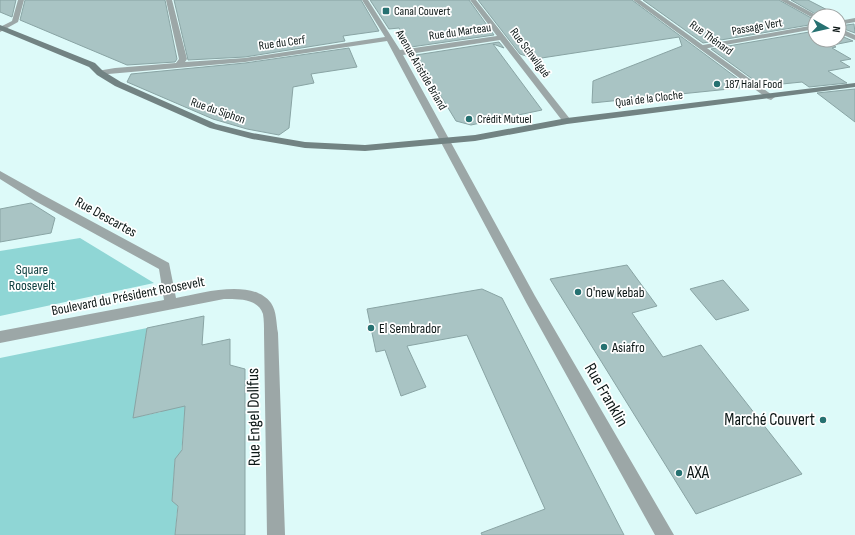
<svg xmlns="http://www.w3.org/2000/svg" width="855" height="535" viewBox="0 0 855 535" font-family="'Sofia Sans Condensed',sans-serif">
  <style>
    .green { fill: #8fd6d5 }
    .building { fill: #a9c4c4; stroke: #89a4a4 }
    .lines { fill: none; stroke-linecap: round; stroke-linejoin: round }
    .lane { fill: #9ca7a7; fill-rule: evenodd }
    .street { fill: #9ca7a7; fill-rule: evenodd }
    .secondary { fill: #728383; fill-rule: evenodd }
    .poi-dot { fill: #267171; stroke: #fff; stroke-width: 1.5 }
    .labels { text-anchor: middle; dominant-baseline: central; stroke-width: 3.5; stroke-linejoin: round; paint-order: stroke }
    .far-poi-label { font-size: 12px; fill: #0b1615; stroke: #fff; text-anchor: start }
    .far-street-label { font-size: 12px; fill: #0b1615; stroke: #fff }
    .street-label { font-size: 14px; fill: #0b1615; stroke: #fff }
    .park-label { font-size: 14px; fill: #0f4040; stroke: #fff }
    .poi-label { font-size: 14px; fill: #0b1615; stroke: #fff; text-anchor: start }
    .near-street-label { font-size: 17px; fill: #0b1615; stroke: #fff }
    .near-poi-label { font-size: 17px; fill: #0b1615; stroke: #fff; text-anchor: end }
  </style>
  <rect width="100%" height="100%" fill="#ddfaf9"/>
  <path class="green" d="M80 238 154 283 0 316V251Z
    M147 328 136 399 137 413 142 416 161 412 168 405 186 400 181 455 175 459 172 501 173 502 178 501 175 535H0V358Z"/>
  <path class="building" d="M0 0H16L12 17 0 12Z
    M25 0H165L177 59 175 62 127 65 20 20Z
    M174 0H361L379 31 343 36 345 41 245 57 188 60Z
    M370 0H469L494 35 411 47 399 28 389 29Z
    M478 0H632L749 87 592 103 593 81 682 46 679 37 535 59 520 54Z
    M643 0H779L815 20V24L703 43Z
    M791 0H808L839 16H819Z
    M854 24 855 33 839 27V26Z
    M815 31V40H839V35L853 41 833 45 836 47 832 48 851 59 840 61 850 67 828 71 847 83 809 87 802 82 762 86 711 49Z
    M499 42 504 48 493 44 542 110 471 125 456 121 416 55Z
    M349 48 357 67 311 74 314 83 293 87 289 128 279 135 247 129 213 119 127 82 131 74 245 63Z
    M855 89V122L817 93Z
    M31 203 55 218 51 233 0 242V209Z
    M627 265 657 306 632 313 663 357 701 345 802 474 696 514 550 279Z
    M723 280 749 310 716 320 690 289Z
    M482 289 502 298 624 535H482L481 533 545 509 467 335 407 346 426 387 401 396 385 350 376 352 367 309Z
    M204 316 202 345 230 339V365L245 369V535H175L178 506 172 501 175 459 182 450 185 406 133 418 147 328Z"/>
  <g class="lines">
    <path class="lane" d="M855 18V22L839 25V21Z
      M815 25V29L703 49 699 47 703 45Z"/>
    <path class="street" d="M18 0H24L18 22 0 32V27L12 21Z
      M166 0H172L187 59 185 62 245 58 385 37 362 0H368L400 50 497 36 470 0H476L570 119 572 121 570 123H564L500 40 403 55 535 296 674 535H655L527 304 387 41 245 62 97 75V71L115 68 176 63 179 59Z
      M633 0H640L775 97 771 100 768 99Z
      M780 0H788L818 16H815V19L813 18Z
      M839 28 855 35V40L839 33Z
      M0 171 43 195 169 263 176 298C201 293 253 278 271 303 277 312 276 323 278 333L285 535H267L264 333C264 327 264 320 263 314 258 298 237 299 224 299L0 343V331L164 300 159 269 35 201 0 179Z"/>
    <path class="secondary" d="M0 25 95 63 103 71 121 82 216 124 252 133 305 142 365 145 475 135 567 118 855 83V87L567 124 475 141 365 151 305 148 252 139 210 128 115 86 97 75 89 67 0 30Z"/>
  </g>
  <g class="poi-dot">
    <rect x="382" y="7" width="8" height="8" rx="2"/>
    <circle cx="717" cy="84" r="4"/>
    <circle cx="469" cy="119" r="4"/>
    <circle cx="578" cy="292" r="4"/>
    <circle cx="371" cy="328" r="4"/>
    <circle cx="604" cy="347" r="4"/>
    <circle cx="823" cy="420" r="4"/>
    <circle cx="679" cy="473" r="4"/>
  </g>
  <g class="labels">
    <g class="far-poi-label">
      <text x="394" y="11">Canal Couvert</text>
      <text x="725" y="84">187 Halal Food</text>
      <text x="477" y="119">Crédit Mutuel</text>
    </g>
    <g class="far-street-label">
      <text transform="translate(757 27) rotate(-10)">Passage Vert</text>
      <text transform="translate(460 32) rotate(-8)">Rue du Marteau</text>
      <text transform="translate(711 38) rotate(36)">Rue Thénard</text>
      <text transform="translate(282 43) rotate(-8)">Rue du Cerf</text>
      <text transform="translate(530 53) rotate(53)">Rue Schwilgué</text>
      <text transform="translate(421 70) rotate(60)">Avenue Aristide Briand</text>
      <text transform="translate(649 99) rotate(-7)">Quai de la Cloche</text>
      <text transform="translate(218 111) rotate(19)">Rue du Siphon</text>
    </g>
    <g class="street-label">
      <text transform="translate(106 217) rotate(29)">Rue Descartes</text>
      <text transform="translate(128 296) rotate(-11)">Boulevard du Président Roosevelt</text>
    </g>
    <g class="park-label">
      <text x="32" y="269">Square<tspan x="32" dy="16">Roosevelt</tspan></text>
    </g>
    <g class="poi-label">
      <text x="586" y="292">O'new kebab</text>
      <text x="379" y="328">El Sembrador</text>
      <text x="612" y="347">Asiafro</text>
    </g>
    <g class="near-street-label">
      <text transform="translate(606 395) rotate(60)">Rue Franklin</text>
      <text transform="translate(254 417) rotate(-91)">Rue Engel Dollfus</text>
    </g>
    <g class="near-poi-label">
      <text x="815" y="420">Marché Couvert</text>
      <text x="687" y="473" text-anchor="start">AXA</text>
    </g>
  </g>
  <g transform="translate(827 28) rotate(98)"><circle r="19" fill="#ffffff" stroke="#9da2a1"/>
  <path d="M0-3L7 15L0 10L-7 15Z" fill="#267171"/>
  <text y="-6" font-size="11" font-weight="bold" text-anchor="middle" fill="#0b1615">N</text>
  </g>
</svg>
